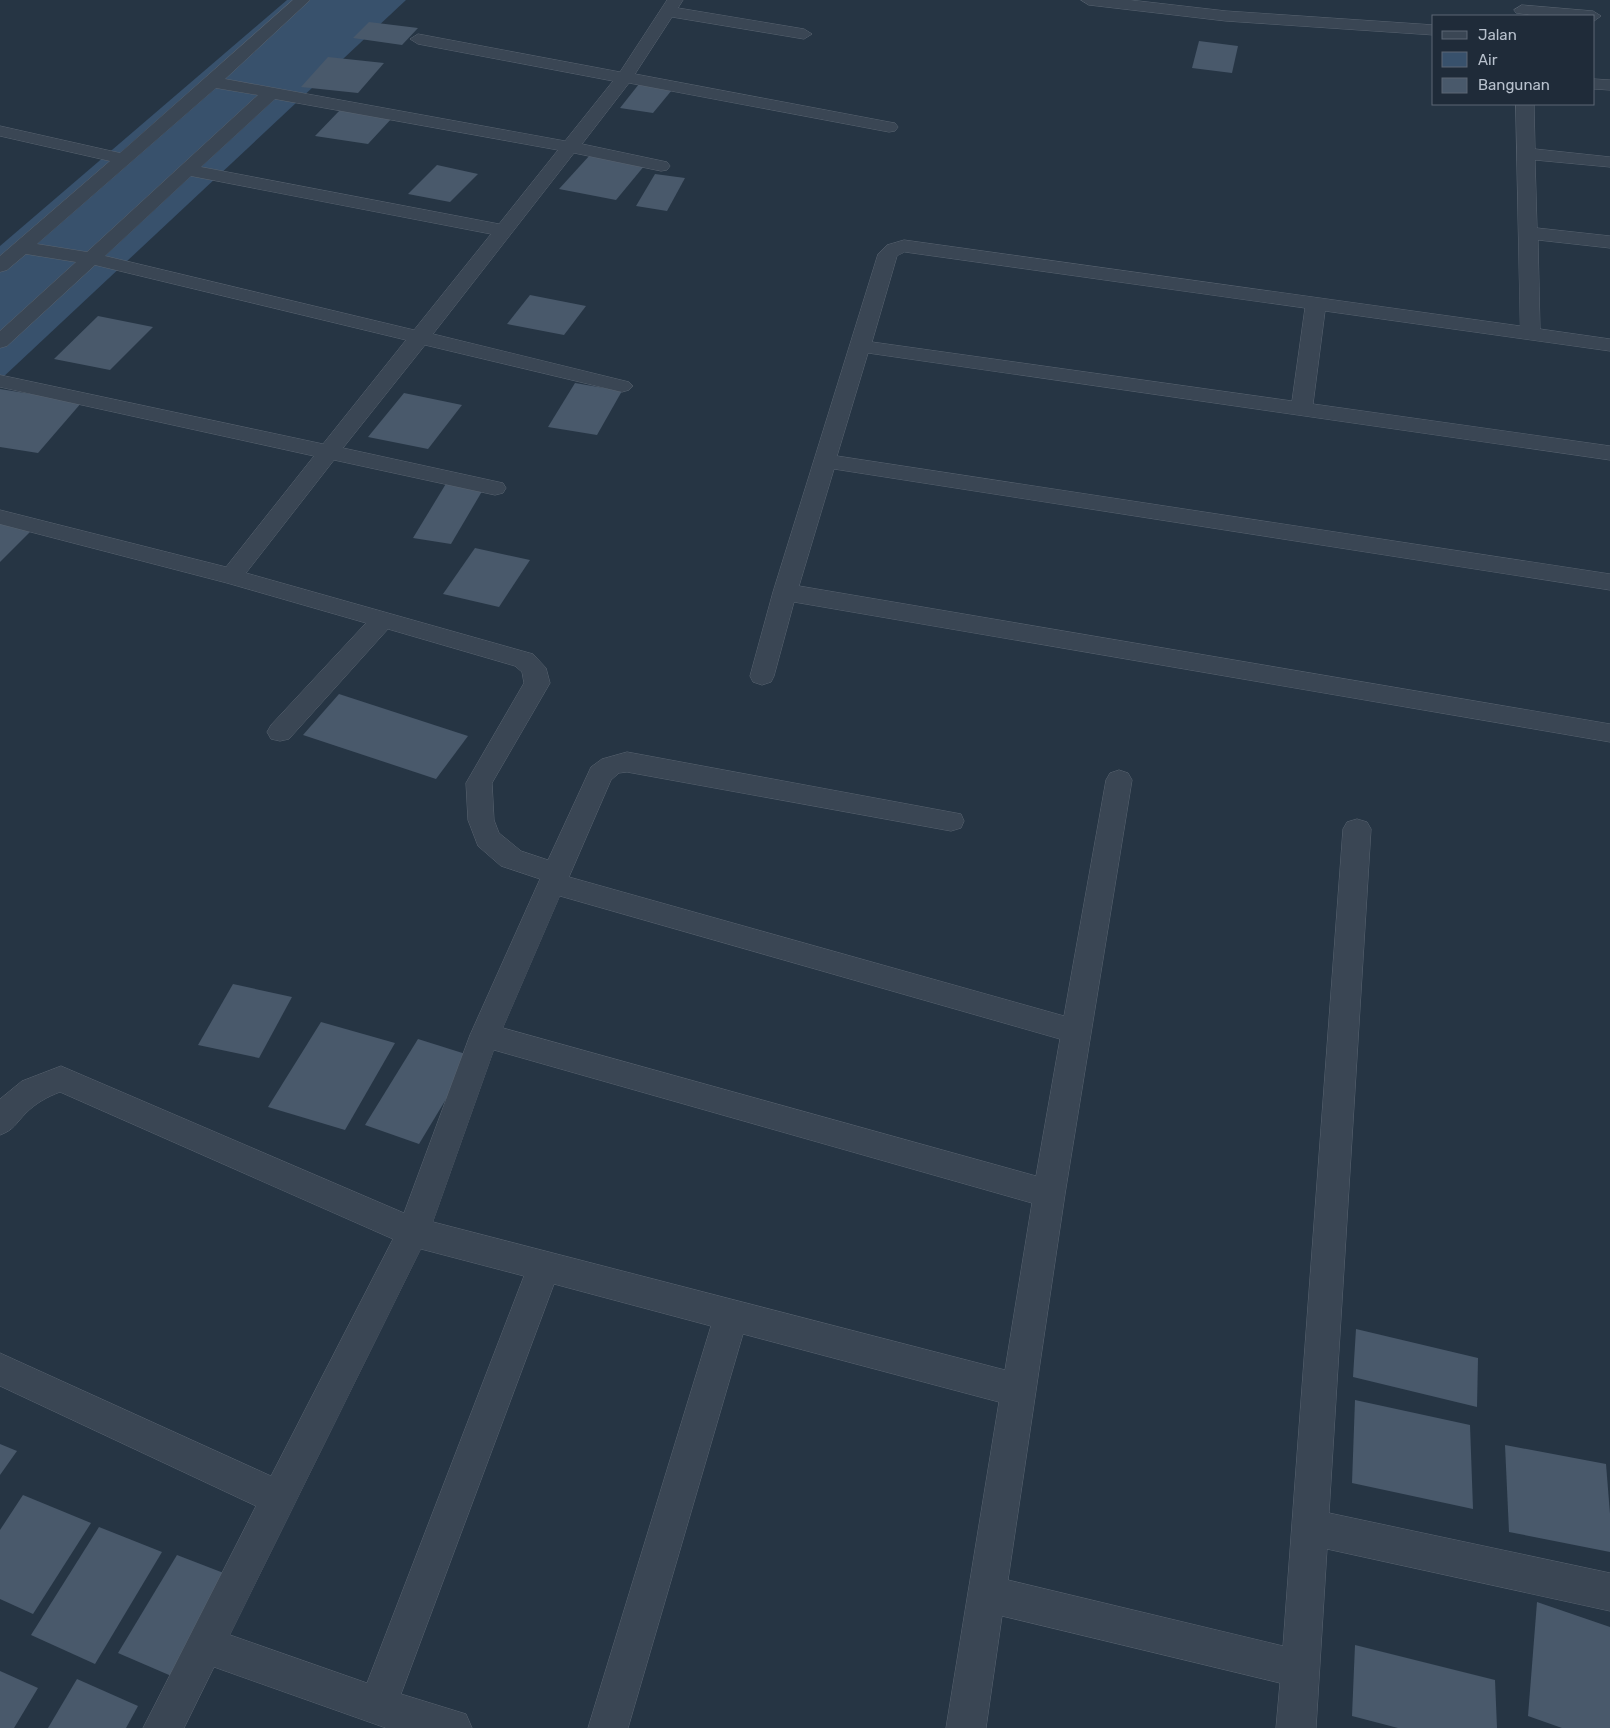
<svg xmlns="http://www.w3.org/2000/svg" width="1610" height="1728" font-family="Rubik,sans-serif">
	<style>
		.water { fill: #38516c }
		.building { fill: #49596b }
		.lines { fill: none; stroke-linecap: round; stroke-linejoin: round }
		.minor-casing { stroke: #596471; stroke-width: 1 }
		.minor { fill: #3a4654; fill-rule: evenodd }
	</style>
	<rect width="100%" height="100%" fill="#263544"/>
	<polygon class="water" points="287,0 406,0 0,380 0,246"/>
	<g class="building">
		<polygon points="369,22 418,28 402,45 353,38"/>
		<polygon points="1199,41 1238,46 1232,73 1192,68"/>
		<polygon points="328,57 384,63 358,93 301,87"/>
		<polygon points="639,84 672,90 653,113 620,108"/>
		<polygon points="341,109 393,117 368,144 315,136"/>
		<polygon points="590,155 645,165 616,200 559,189"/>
		<polygon points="437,165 478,174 450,202 408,194"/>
		<polygon points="655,174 685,178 667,211 636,206"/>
		<polygon points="530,295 586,306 564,335 507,324"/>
		<polygon points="98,316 153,327 110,370 54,359"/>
		<polygon points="575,383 622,391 597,435 548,427"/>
		<polygon points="0,389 82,402 38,453 0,447"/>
		<polygon points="404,393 462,405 428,449 368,437"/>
		<polygon points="447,482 484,488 451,544 413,538"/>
		<polygon points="0,523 31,531 0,562"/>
		<polygon points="475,548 530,560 499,607 443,594"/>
		<polygon points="339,694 468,736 436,779 303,735"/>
		<polygon points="233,984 292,997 259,1058 198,1045"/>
		<polygon points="321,1022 395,1043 345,1130 268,1107"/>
		<polygon points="418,1039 472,1056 419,1144 365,1125"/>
		<polygon points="1356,1329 1478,1358 1477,1407 1353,1377"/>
		<polygon points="1355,1400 1470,1425 1473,1509 1352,1483"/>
		<polygon points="0,1444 17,1451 0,1475"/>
		<polygon points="1505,1445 1606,1464 1610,1514 1610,1552 1509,1532"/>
		<polygon points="23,1495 91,1523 33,1614 0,1599 0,1530"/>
		<polygon points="99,1527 162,1552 95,1664 31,1635"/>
		<polygon points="177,1555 234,1577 176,1678 118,1653"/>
		<polygon points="1537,1602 1610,1627 1610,1728 1562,1728 1528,1716"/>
		<polygon points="1355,1645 1495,1680 1497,1728 1398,1728 1352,1716"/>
		<polygon points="0,1671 38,1688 14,1728 0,1728"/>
		<polygon points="77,1679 138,1706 126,1728 48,1728"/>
	</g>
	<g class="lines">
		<g class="minor-casing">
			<g id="minor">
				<path d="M293 0H310L225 79 565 141 613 81 418 44 410 39 418 34 620 72 667 0H683L678 8 804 29 812 34 804 39 672 17 635 74 889 122 895 123 898 127 895 131 889 132 629 83 582 144 667 162 670 166 667 170 661 171 574 153 433 334 629 382 633 386 629 390 622 392 425 345 343 448 503 483 506 488 503 493 495 495 334 460 246 573 533 654 546 668 550 683 492 783 494 820 499 833 521 851 548 860 591 767 602 759 627 752 961 814 964 821 961 828 951 831 627 772 619 773 611 780 569 877 1064 1016 1106 780 1110 773 1119 770 1128 773 1132 780 1065 1194 1008 1580 1283 1646 1343 829 1347 822 1357 819 1367 822 1371 829 1329 1513 1610 1573V1611L1327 1549 1316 1728H1276L1280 1683 1002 1616 986 1728H946L999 1402 743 1334 628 1728H588L711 1326 554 1284 401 1694 466 1714 472 1728H386L214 1667 184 1728H143L256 1506 0 1386V1353L271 1476 393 1239 60 1092C47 1097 36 1103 26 1113 16 1123 14 1130 0 1135V1099L22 1081 61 1066 404 1213 470 1035 540 879 501 866 478 846 468 820 466 783 524 683 522 672 515 666 388 629 289 739 280 741 271 739 267 732 271 725 366 623 227 583 0 524V510L226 567 314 456 0 387V375L323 444 406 340 95 265 7 346 0 348V331L76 262 26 254 7 270 0 272V256L110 161 0 136V126L120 153ZM216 88 258 95 87 252 37 244ZM275 99 558 150 499 224 201 167ZM191 176 491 234 414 330 105 256ZM560 896 1060 1039 1036 1176 503 1028ZM494 1050 1032 1203 1005 1370 433 1222ZM421 1249 524 1276 367 1683 230 1635Z"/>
				<polygon points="1081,0 1130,0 1226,11 1434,25 1434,35 1226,21 1089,5"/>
				<polygon points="1522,5 1593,11 1601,16 1594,21 1594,16 1539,16 1516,13 1514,10"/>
				<polygon points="1594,79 1610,80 1610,90 1594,89"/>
				<path d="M1516 104H1534L1535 149 1610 157V167L1535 160 1537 228 1610 236V248L1538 240 1540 329 1610 339V351L1325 311 1313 404 1610 446V460L868 353 837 456 1610 574V590L834 469 799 586 1610 724V742L794 602 774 676 771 682 762 685 753 682 750 676 773 592 878 254 887 245 904 240 1520 326ZM905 252 1305 308 1292 401 872 342 897 256Z"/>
			</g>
		</g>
		<use href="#minor" class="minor"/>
	</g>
	<rect x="1432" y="15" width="162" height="90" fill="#1f2b39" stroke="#5c6774"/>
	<rect x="1442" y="31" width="25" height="8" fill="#3a4654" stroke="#5c6774"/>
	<text x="1478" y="40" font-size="15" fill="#b8c1cd">Jalan</text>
	<rect x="1442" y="52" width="25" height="15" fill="#38516c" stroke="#5c6774"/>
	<text x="1478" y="65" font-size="15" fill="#b8c1cd">Air</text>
	<rect x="1442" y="78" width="25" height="15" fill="#49596b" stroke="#5c6774"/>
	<text x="1478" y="90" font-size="15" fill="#b8c1cd">Bangunan</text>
</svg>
